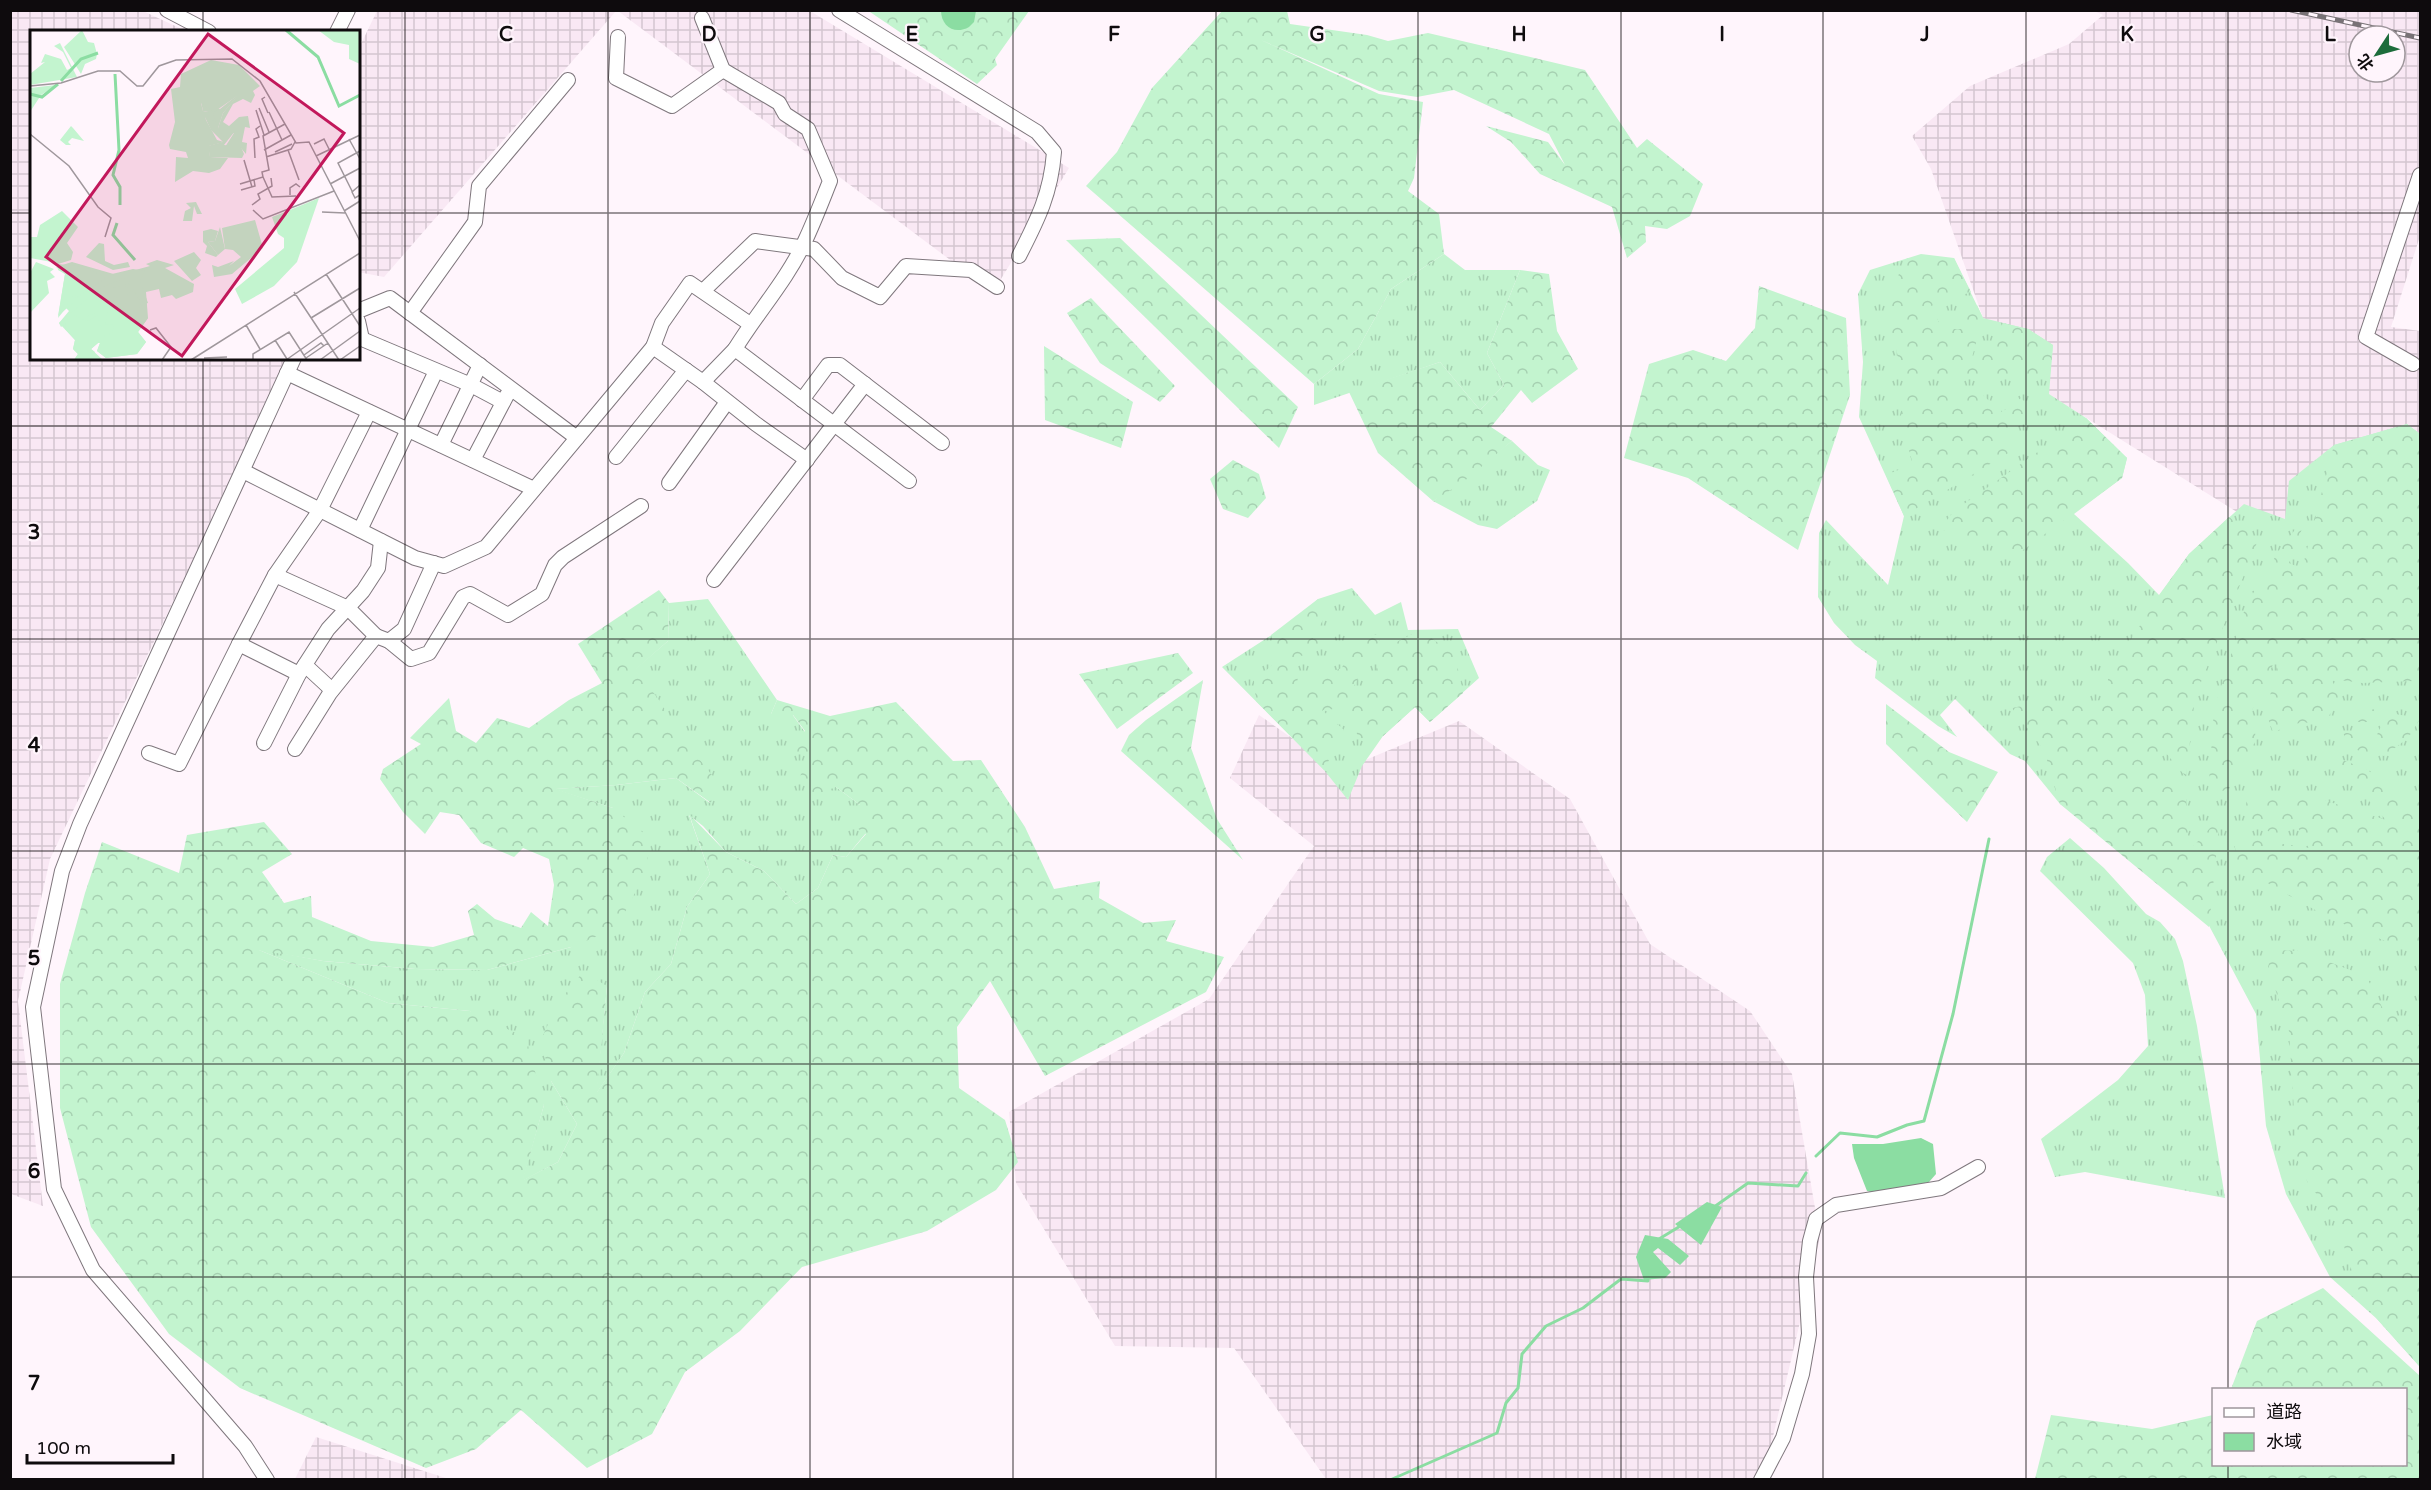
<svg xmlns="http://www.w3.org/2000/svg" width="2431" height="1490" font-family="'Varela Round','Noto Sans SC',sans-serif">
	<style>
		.industrial { fill: url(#industrial-grid); fill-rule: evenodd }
		.grass { fill: url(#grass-tufts) }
		.forest { fill: url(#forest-crowns) }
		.water { fill: #8bdda2 }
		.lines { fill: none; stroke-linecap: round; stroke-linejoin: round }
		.stream { stroke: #8bdda2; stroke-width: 3 }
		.minor-casing { stroke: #7f777d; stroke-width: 16 }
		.minor { stroke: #fff; stroke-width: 14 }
		.rail-casing { stroke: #787276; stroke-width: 5 }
		.rail { stroke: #fff5fc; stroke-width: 3; stroke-dasharray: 9; stroke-linecap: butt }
		.grid { fill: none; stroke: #0e0b0d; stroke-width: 1.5; stroke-opacity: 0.55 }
		.inset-river { fill: none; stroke: #8bdda2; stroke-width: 3 }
		.inset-road { fill: none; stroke: #9f979c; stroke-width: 1.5 }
		.view { fill: #c2185b; fill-opacity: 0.15; stroke: #c2185b; stroke-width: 3 }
		.inset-edge { fill: none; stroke: #0e0b0d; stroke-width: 3 }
		.grid-label { font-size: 20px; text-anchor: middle; font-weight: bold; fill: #0e0b0d; stroke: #fff5fc; stroke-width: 4.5; stroke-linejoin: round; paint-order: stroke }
	</style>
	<defs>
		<pattern id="industrial-grid" width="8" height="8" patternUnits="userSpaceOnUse" patternTransform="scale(1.5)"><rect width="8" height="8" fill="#f9e8f4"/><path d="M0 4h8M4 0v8" fill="none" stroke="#d4c6d0"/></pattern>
		<pattern id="grass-tufts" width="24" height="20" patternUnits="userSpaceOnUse" patternTransform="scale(1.5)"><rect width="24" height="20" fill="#c3f4cf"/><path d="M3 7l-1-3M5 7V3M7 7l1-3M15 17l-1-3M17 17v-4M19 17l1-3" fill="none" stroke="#a6d0b1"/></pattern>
		<pattern id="forest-crowns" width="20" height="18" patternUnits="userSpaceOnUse" patternTransform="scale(1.5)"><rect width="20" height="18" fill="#c3f4cf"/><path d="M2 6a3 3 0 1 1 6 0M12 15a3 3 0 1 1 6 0" fill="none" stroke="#a6d0b1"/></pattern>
	</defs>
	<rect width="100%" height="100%" fill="#fff5fc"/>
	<g class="industrial">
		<polygon points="11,11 143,11 186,31 32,32 32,358 289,359 50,859 18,1001 43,1206 11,1194"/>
		<polygon points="377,11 616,11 384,277 358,272 359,48"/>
		<polygon points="618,11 810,11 1069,168 993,292"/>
		<path d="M2094 11H2420V236L2391 327 2420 331V434L2407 424 2269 532 2048 394 2053 345 1983 318 1931 169 1912 136 1970 86 2069 44 2103 15ZM2359 36H2395V72H2359Z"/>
		<polygon points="1259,715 1339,771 1459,721 1570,799 1650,944 1750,1011 1792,1074 1820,1237 1763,1479 1326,1479 1234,1348 1115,1346 1016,1183 1009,1112 1209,999 1314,846 1230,778"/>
		<polygon points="316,1437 449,1479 295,1479"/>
	</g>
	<g class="grass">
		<polygon points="1444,254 1465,270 1520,270 1487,353 1504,385 1480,410 1440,362 1314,405 1314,384 1358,349 1391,289"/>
		<polygon points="1921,254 1954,258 1983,318 2028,329 2053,345 2049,394 2086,418 2127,458 2122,478 2074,514 2128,563 2159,595 2189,554 2244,504 2285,519 2289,481 2334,445 2407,424 2420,434 2420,1367 2377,1319 2330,1277 2286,1194 2266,1126 2256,1014 2189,888 2060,804 2025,761 2010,754 1955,699 1940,715 1957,737 1938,726 1875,678 1877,661 1855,645 1834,623 1818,597 1819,533 1826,520 1888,585 1904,516 1859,417 1863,362 1858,294 1870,270"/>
		<polygon points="1512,441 1538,465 1550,470 1537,501 1497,529 1478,525 1433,501"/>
		<polygon points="1352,588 1375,615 1401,602 1408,630 1458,629 1479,678 1430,722 1415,707 1383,736 1362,766 1348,800 1324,770 1222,667 1295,620 1318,599"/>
		<path d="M708 599 777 700 771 714H792L805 732 812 755 836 787 860 805 866 833 846 857 833 855 818 888 796 904 764 871 726 852 703 826 689 815 710 874 687 907 671 964 645 992 624 1053 596 1094 607 986 551 1081 577 1124 558 1162 522 1181 544 1105 470 1011 388 1003 254 948 323 961 415 969 487 970 571 947 613 808 554 789 616 785 676 778 710 803C688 750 672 714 634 670L668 641 669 603Z"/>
		<polygon points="2070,838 2104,868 2146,914 2160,922 2175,939 2183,961 2197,1026 2225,1198 2085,1172 2055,1177 2041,1139 2118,1080 2148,1046 2145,995 2133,963 2040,871 2047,857"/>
	</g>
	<g class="forest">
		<polygon points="871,10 1029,11 995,59 997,65 977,84 870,12"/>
		<polygon points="1223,10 1287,11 1290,24 1367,35 1388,41 1428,33 1585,70 1637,148 1647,139 1703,184 1690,216 1667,229 1645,226 1646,242 1627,258 1612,207 1540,174 1511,142 1486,126 1548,142 1565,165 1549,134 1454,90 1417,97 1379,91 1261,40 1379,94 1423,102 1414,178 1408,191 1439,214 1444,254 1391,289 1358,349 1314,384 1086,186 1117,152 1152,88"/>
		<polygon points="1120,238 1298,407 1279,448 1066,240"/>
		<polygon points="1907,258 1954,258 1971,292 1931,306 1942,329 1962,329 1961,315 1977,305 1983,318 1971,361 1987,351 2003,323 2028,329 2053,345 2050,374 2030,377 1902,374 1885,302"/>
		<polygon points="1520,270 1549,274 1557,331 1578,369 1532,403 1521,390 1491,427 1512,441 1462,483 1433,501 1378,453 1349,392 1440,362 1480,410 1504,385 1487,353"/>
		<polygon points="1759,286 1846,318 1850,395 1798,550 1688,478 1624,458 1649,364 1693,350 1726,361 1755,328"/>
		<polygon points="1091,298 1175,386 1160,402 1100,363 1067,313"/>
		<polygon points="1044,346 1133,402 1121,448 1045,420"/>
		<polygon points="1978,391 2002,412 2021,398 2033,413 2013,430 2010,452 1904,516 1886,475 1913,464 1900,420 1907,392"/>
		<polygon points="2086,418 2127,458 2122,478 2019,553 1940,529 1954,511"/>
		<polygon points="2407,424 2420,434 2420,683 2414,681 2362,683 2331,679 2341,697 2323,725 2302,722 2273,732 2266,713 2282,645 2252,710 2256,740 2229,789 2208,795 2214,710 2246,605 2280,549 2308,513 2289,563 2302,569 2334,445"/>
		<polygon points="1233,460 1259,474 1266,498 1248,518 1223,509 1210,479"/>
		<polygon points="2229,517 2258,540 2195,697 2186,777 2161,747 2160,770 2186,798 2189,851 2220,817 2209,927 2060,804 2044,750 2012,708 2046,701 2084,703 2108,699 2108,675 2159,596 2189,554"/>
		<polygon points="659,590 669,603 668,641 635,670 657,697 682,737 715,779 711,803 676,778 616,785 556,789 613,808 652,840 643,877 617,928 571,947 487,970 415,969 323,961 259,950 388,1003 470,1011 526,1038 544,1105 523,1180 558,1162 577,1124 551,1081 541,1040 557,1004 583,972 607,986 597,1092 624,1053 645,992 671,964 687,907 710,874 689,814 726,852 764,871 796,904 818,888 833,855 846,857 866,834 851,824 860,805 836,787 815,795 800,776 811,756 795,753 805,731 793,715 783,727 771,714 777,700 830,716 896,702 953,761 981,760 1025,827 1054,889 1100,881 1099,898 1143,923 1176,920 1166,941 1224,957 1206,992 1045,1076 990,981 957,1027 959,1088 1005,1120 1018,1162 996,1190 927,1231 802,1267 740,1331 685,1372 652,1434 587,1468 521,1410 476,1449 426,1468 240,1388 169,1334 91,1227 60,1108 60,984 85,893 102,842 179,873 187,835 264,822 292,854 262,872 284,903 311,896 312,917 371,941 433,947 474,935 468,911 477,904 495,919 521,928 531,912 548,926 554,885 549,859 523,848 514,857 481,843 459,815 440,812 425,834 403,812 380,779 383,769 421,744 410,738 449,698 456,731 476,743 497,718 529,728 569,700 602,683 578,644"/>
		<polygon points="1318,599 1325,616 1313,639 1339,634 1313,654 1280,659 1298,667 1297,697 1317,676 1342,668 1353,637 1383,634 1354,686 1370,688 1383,649 1420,630 1455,655 1463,693 1430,722 1415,707 1383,736 1359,739 1347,708 1322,710 1344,730 1324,770 1256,701 1254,681 1279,659 1271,635"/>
		<polygon points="1178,653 1193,673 1117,729 1079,674"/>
		<polygon points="1203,680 1191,748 1217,819 1243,860 1121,751 1129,735 1146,720"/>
		<polygon points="1886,704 1949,752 1998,772 1967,822 1886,744"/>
		<polygon points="2357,706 2420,719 2408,738 2384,756 2348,748 2343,732 2375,739 2383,722 2347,722"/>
		<path d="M2327 754 2366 769 2409 799 2420 795V951C2353 935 2297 901 2238 865L2233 836 2309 848 2295 822 2276 835 2245 819 2247 794 2308 795 2386 820Z"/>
		<polygon points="2273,950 2300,951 2366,976 2383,1009 2420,1027 2420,1367 2377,1319 2357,1287 2335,1218 2308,1183 2297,1159 2289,1031 2268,967"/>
		<polygon points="2323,1288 2420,1376 2420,1479 2035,1479 2051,1415 2152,1429 2213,1415 2214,1464 2406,1464 2406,1390 2231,1389 2257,1321"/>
	</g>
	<g class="water">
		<path d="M941 10 976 11 974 22 969 27C955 35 941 27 941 10Z"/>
		<polygon points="1921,1138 1933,1144 1936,1174 1929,1182 1879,1194 1867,1191 1854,1158 1852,1144 1883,1144"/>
		<polygon points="1707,1202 1722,1207 1701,1245 1675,1224"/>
		<polygon points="1645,1235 1668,1239 1689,1256 1680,1265 1658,1248 1653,1252 1671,1272 1665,1278 1644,1280 1636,1257"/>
	</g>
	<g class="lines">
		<g class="stream">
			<polyline points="1816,1156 1840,1133 1877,1137 1907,1125 1924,1121 1953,1014 1989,839"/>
			<polyline points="1714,1207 1748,1183 1798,1186 1806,1173"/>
			<polyline points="1659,1239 1682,1225"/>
			<polyline points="1390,1480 1497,1433 1506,1403 1518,1388 1522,1354 1546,1326 1583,1308 1621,1279 1648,1281 1648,1278"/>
		</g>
		<g class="minor-casing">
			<g id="minor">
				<polyline points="167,10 209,32"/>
				<path d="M839 10 1037 132 1054 152C1051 193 1038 219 1019 256"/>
				<path d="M702 18 723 70 779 103 785 114 808 129 830 181C822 201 814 222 805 241 787 280 757 313 735 349"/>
				<polyline points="337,32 348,10"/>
				<polyline points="618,37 616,78 672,106 723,70"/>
				<polyline points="703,291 755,241 814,249 842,278 880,297 906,266 971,270 997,287"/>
				<polyline points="358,311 390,298 577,438"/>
				<polyline points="410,313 475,222 479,186 568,80"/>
				<polyline points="358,321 362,339 471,385 503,402"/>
				<polyline points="653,347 662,323 690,283 750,324"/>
				<polyline points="2413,364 2366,337 2420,175"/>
				<polyline points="287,373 534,489"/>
				<polyline points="703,382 756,424 807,460"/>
				<polyline points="802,400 828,365 840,365 942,443"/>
				<polyline points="441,445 480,365"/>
				<polyline points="616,457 686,370"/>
				<polyline points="473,460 507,395"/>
				<polyline points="243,471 415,558 444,566 486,547 653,347 703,382 735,349 909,481"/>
				<polyline points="669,483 727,402"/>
				<polyline points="360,530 436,371"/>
				<polyline points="275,575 348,608 376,636"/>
				<polyline points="714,580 865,384"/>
				<polyline points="389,641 411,659 429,653 463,597 470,594 508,615 542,594 555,565 563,557 641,506"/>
				<polyline points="239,644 275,575 320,510 369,412"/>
				<polyline points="305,665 332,690"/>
				<polyline points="264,743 299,674 328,629 363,591 378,568 381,541"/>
				<polyline points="295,749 330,693 376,636 389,641 404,629 434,563"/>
				<polyline points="149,753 179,764 239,644 299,674"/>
				<polyline points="267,1480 245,1446 93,1270 54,1189 33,1007 62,871 80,824 294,358"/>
				<polyline points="1761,1480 1783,1438 1802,1374 1809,1334 1806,1277 1810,1241 1816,1219 1836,1205 1941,1188 1978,1167"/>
			</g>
		</g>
		<use href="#minor" class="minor"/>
		<g class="rail-casing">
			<polyline id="rail" points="2291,10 2420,38"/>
		</g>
		<use href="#rail" class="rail"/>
	</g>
	<path class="grid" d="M203 10V32M405 10V1480M608 10V1480M810 10V1480M1013 10V1480M1216 10V1480M1418 10V1480M1621 10V1480M1823 10V1480M2026 10V1480M2228 10V1390M10 213H32M358 213H2420M203 358V1480M10 426H2420M10 639H2420M10 851H2420M10 1064H2420M10 1277H2420M2228 1464V1480"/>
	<g transform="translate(30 30)">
		<rect width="330" height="330" fill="#fff5fc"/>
		<path d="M210 63 193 83 188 98 205 101 194 115 211 117 214 124 212 128 180 127 178 116 193 112 181 100 174 85 178 82 173 81 171 72 190 79ZM190 197 195 219 188 225 178 212 185 211ZM69 213 74 214 75 231 84 235 98 232 100 237 83 240 56 227ZM127 230 144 235 135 238 164 254 163 262 146 269 142 265 131 268 129 259 116 262 118 288 108 302 116 312 107 324 76 328 67 321 70 313H68L61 319 73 330H44L48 324 43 319 45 310 29 293 39 281 36 278 28 288 35 244 26 237 42 232 87 245 120 236 116 234Z" fill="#c3f4cf"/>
		<path d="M52 0 58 12 64 13 67 24 66 29 55 34 51 44 34 17ZM288 0H330V34L319 29V15L304 12ZM30 13 47 47 0 55V44L15 32 11 33 15 24 31 29 37 40 41 38 33 22 24 16ZM181 30 209 35 230 56 223 61 225 65 221 73 213 69 203 74 193 92 199 96 209 87 218 86 220 98 215 97 212 112 217 113 216 124 210 117H195L204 103 194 107 188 98 193 83 207 66 184 82 171 73 173 81 183 83 186 92 175 86 176 90 187 110 194 112 179 116 180 127 198 128 190 139 179 143 163 141 145 152 146 127 158 128 156 122 140 119 139 115 145 92 141 59 150 57 151 44ZM26 55 11 65 0 82V58ZM41 96 43 98 54 111 42 108 38 112 41 115H36L30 110ZM289 168 267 232 244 256 212 274 205 259 254 218V208L248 204 242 187 255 182 257 185 260 180ZM166 172 172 184H167L164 176 162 191H153L155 181 161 178 156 173ZM32 181 48 197 37 213 43 222 41 230 28 234 55 237 76 248 46 268 45 265 33 271 34 275 44 272 28 286 35 244 28 240 27 233 0 228 1 207H7L10 195ZM225 190 233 218 202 244 184 247 182 235 188 237 204 231 199 236 211 227 203 220 195 219 192 198ZM181 199 188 201 185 211 178 212 188 225 186 227 175 223 177 216 173 212V201ZM164 222 171 230 166 238 171 245 162 251 144 231ZM6 232 24 239 20 242 25 247 17 251 19 263 0 283V243ZM103 239 115 241 110 250 118 273 114 274 97 252 101 251 91 248V252L82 244ZM86 251 89 252 83 258 92 256 81 267 90 266 81 271 78 279 68 277V282L55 287 51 283 44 286 58 291 67 285 71 296 76 297 72 307 82 303 84 295 75 294 78 281 86 278 88 282 96 272V263L101 266 94 253 109 269 113 281 109 277 118 288 108 302 116 312 107 324 76 328 67 321 70 313H68L61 319 65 322 61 328 44 330 48 324 43 319 45 310 35 299 36 293 31 297 29 293 69 259Z" fill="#c3f4cf"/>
		<path class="inset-river" d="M256 0 288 27 309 76 330 65M85 44 89 120 83 145 90 157V175M31 51 51 29 68 23M0 64 12 67 28 54M87 193 83 205 105 230"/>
		<path class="inset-road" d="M0 56 31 53 68 41H90L107 56H113L129 36 146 30 202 29 230 51 266 113 279 112 330 211M235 67 232 69 238 83M229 78 239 102M226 80 234 105M239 82 252 110M0 104 39 136 68 177 81 188 75 207M319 109 330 129M284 114 294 109 299 119M234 120 261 105M258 120 269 150M245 122 262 114M286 126 330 105M236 127 261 119 265 112M225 128 224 109 229 107 226 99 230 96M214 130 222 157M233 147 242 167 266 166M210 154 233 147 232 142 239 140 233 106 255 94M300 154 330 138M330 155 322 162 325 168 330 165M211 160 225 156 224 150M322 161 308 133 330 121M260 165V158L266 154 270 157M222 175 230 169 228 164 242 156 241 148M223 180 233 189 304 161M314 181 330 171M292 182 315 183M296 244 330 296M264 262 309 330M281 288 330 258M216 295 230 319M120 300 126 298 141 317 132 330M245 310 257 329M274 325 291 313 294 316M174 328 197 327M276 328 298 313M161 330 330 223M223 330V324L259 302 277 330M256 330 330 278M290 330 330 301M310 330 330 316"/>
		<path class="view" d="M178 4 314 103 152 326 16 227Z"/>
		<rect width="330" height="330" class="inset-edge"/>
	</g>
	<g class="grid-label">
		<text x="506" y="41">C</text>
		<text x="709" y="41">D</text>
		<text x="912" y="41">E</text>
		<text x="1114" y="41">F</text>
		<text x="1317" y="41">G</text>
		<text x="1519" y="41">H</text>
		<text x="1722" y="41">I</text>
		<text x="1925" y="41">J</text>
		<text x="2127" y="41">K</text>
		<text x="2330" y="41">L</text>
		<text x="34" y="539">3</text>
		<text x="34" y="752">4</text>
		<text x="34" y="965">5</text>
		<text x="34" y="1178">6</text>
		<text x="34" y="1390">7</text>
	</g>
	<rect width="2431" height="1490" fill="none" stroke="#0e0b0d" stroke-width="24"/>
	<rect x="2212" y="1388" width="195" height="78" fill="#fff5fc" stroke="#9f979c" stroke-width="1.5"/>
	<rect x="2224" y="1408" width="30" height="9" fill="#ffffff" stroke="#9f979c" stroke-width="1.5"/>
	<text x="2266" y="1418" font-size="18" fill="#0e0b0d">道路</text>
	<rect x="2224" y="1433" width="30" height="18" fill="#8bdda2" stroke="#9f979c" stroke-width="1.5"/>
	<text x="2266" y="1448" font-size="18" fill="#0e0b0d">水域</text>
	<g transform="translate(2377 54) rotate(234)"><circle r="28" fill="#fff5fc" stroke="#9f979c" stroke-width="1.5"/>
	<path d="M0-4.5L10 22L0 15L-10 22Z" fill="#1d6c3b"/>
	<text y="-9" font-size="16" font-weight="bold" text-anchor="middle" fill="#0e0b0d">北</text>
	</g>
	<path d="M27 1454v9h146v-9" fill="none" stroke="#0e0b0d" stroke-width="3"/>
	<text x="36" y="1454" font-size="18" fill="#0e0b0d" stroke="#fff5fc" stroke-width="4.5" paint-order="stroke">100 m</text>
</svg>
